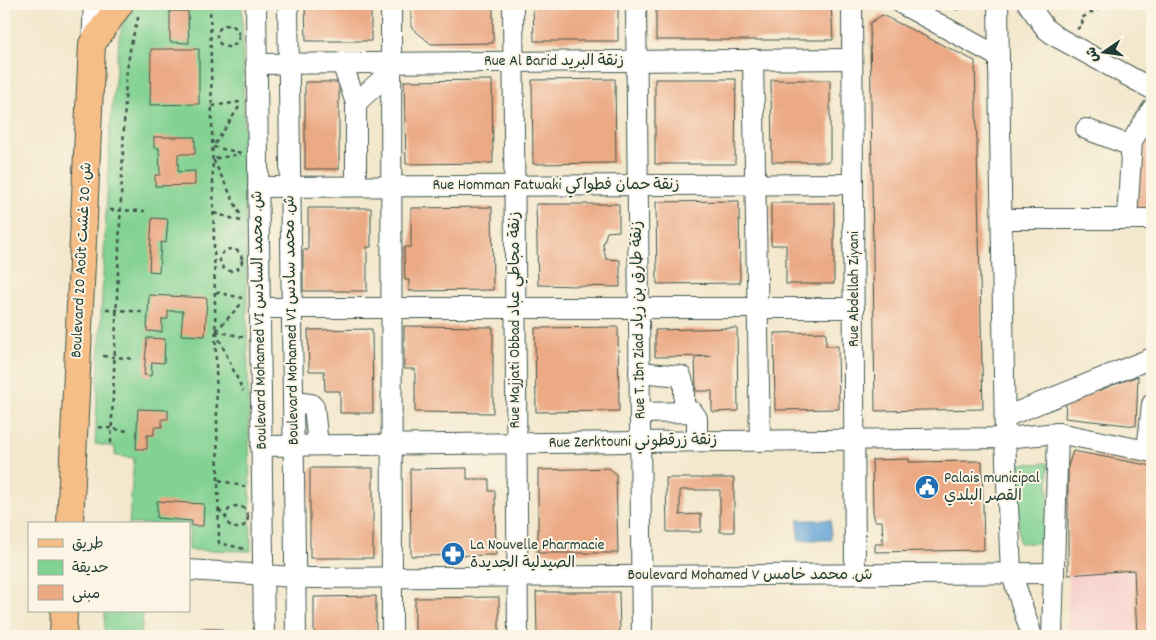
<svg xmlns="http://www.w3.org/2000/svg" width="1156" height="640" font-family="Dekko,'Playpen Sans Arabic',sans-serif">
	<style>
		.built { fill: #f7d0cc }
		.green { fill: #82d293; stroke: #508864 }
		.water { fill: #62a3d6; stroke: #407085 }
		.building { fill: #eba984 }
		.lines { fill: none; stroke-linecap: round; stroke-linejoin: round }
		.minor-casing { stroke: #3f564b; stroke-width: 22 }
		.major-casing { stroke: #3f564b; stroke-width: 28 }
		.path { stroke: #3f564b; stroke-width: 2.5; stroke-dasharray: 4 4; stroke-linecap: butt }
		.minor { stroke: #fff; stroke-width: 20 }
		.major { stroke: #f6be87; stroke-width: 26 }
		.labels { text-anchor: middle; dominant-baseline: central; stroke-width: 4; stroke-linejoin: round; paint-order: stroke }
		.street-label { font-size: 16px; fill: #1f3d34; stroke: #fcf5e5 }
		.poi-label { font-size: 16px; fill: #1f3d34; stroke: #fcf5e5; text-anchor: start }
	</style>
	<rect width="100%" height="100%" fill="#fcf5e5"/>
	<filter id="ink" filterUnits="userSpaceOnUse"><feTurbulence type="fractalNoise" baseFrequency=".02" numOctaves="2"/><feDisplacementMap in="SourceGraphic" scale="10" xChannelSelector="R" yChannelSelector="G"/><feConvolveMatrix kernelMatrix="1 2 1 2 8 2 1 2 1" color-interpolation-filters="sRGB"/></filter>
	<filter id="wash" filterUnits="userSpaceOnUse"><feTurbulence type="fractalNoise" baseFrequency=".0096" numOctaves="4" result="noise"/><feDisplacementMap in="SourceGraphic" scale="20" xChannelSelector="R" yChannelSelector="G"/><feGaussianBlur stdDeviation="1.12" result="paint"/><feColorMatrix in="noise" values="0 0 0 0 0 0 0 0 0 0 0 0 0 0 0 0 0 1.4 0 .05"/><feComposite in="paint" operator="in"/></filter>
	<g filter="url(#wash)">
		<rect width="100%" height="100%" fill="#f3e7cc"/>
		<polygon class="built" points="1133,571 1136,636 1075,636 1068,631 1068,575"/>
		<g class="green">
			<polygon points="127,4 242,4 251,551 189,550 189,524 129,524 134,458 115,456 115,447 95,444 110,129 119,39"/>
			<polygon points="1048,463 1049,543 1019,543 1018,464"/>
			<polygon points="105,611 143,611 141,636 104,636"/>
		</g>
		<rect class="water" x="798" y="520" width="33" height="20"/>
		<g id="blocks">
			<g class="building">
				<polygon points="305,4 371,4 371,41 306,41"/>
				<polygon points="411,4 493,4 493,43 431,44 411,27"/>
				<polygon points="533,4 618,4 618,41 534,41"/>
				<polygon points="656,4 831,4 833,40 656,40"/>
				<polygon points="945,4 972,4 957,10"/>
				<polygon points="170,11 188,11 189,43 170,42"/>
				<polygon points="882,15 975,61 983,409 875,411 870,23"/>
				<polygon points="151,49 199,49 199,104 150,105"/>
				<polygon points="615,79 616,163 533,164 532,80"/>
				<polygon points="655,79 736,79 735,164 655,164"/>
				<polygon points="492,80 493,163 406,164 404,81"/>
				<polygon points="771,80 830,80 830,162 772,162"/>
				<rect x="305" y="82" width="34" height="87"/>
				<polygon points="1152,119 1152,211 1133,211 1139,146"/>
				<polygon points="154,137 195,137 195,154 178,154 178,172 195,171 195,185 155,186 155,175 160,175 159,148 154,148"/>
				<polygon points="739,201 740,283 657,284 656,202"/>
				<polygon points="771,203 834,203 834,284 786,284 786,245 771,245"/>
				<polygon points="536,204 619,204 619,231 607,232 603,245 606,259 620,260 620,287 538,285"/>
				<polygon points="492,207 493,290 409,291 409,280 405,280 404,247 411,247 411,208"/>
				<polygon points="308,208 371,208 371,247 367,247 367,291 303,291 303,250 308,250"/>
				<polygon points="152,218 168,219 166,243 161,242 159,272 149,271"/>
				<polygon points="149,295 207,298 205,336 181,335 183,311 168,311 168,319 162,319 162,332 147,331"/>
				<polygon points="404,326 493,327 493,413 415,412 415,369 404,369"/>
				<polygon points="618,327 619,411 536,412 535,328"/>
				<polygon points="737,328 738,411 712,412 712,391 696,391 695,357 711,356 655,357 655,330"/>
				<polygon points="372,329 373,413 340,413 340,391 325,391 324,371 309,371 308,330"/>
				<polygon points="826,332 826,346 838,346 839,409 775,410 774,333"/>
				<polygon points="147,338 165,339 164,363 152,362 151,376 144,375"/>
				<polygon points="1138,376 1136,426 1065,418 1066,402"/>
				<polygon points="138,409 168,410 168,419 162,419 162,427 154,427 154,435 147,435 147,449 136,449"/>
				<polygon points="1073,451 1152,466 1152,636 1137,636 1134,570 1068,575 1068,466"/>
				<polygon points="909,459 909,462 982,461 984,550 875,552 875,544 883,544 882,521 875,521 873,512 872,460"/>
				<rect x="310" y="468" width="63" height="90"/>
				<polygon points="467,468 467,479 489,479 489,491 495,491 496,555 411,556 410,469"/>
				<polygon points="609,468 616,474 618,553 538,553 538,470"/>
				<polygon points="666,478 734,478 734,532 720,532 720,490 680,490 680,515 701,514 701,532 667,532"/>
				<polygon points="157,501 204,504 203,526 192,526 192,521 157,518"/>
				<polygon points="536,592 619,592 620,636 537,636"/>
				<polygon points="376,596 376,636 314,636 314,597"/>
				<polygon points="499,597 499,636 415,636 415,598"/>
				<rect x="201" y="629" width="21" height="7"/>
			</g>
		</g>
	</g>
	<g filter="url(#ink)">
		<use href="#blocks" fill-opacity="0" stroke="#3f564b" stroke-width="1"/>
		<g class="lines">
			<g class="minor-casing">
				<g id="minor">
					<polyline points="256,4 264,636"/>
					<polyline points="288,4 296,636"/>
					<polyline points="391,4 392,636"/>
					<polyline points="513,4 518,636"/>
					<polyline points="636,4 642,636"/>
					<polyline points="852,4 855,574"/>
					<polyline points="902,4 999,57"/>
					<polyline points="998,4 1005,438 1011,572 1032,636"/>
					<polyline points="1028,4 1046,29 1055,36 1152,89"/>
					<polyline points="92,44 94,4"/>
					<polyline points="753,59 760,441"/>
					<polyline points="342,63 356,103"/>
					<polyline points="256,64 852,59"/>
					<polyline points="1086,129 1131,146"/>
					<polyline points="356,186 356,103 391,71"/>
					<polyline points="258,187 853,184"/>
					<polyline points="1127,218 1132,141 1152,109"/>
					<polyline points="1002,219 1152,219"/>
					<polyline points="260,308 854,308"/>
					<polyline points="639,372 681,376 684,385 684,411"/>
					<polyline points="293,402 311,404 314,407 318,445"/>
					<polyline points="640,413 693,412 697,418 697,441"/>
					<polyline points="1005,417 1152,358"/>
					<polyline points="261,446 1005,438 1058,433 1152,452"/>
					<polyline points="1147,451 1152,404"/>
					<polyline points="189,570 310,578 1054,573"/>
					<polyline points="1052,636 1058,433"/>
				</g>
			</g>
			<g class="major-casing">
				<g id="major">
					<polyline points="70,524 92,44 120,4"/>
					<polyline points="63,636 64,611"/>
				</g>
			</g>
			<g class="path">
				<polyline points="210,4 219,543 245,549"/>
				<circle cx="228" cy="36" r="11"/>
				<polyline points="1077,29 1083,25 1081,18 1109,4"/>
				<polyline points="212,106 240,102"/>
				<polyline points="239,107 213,147 242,153"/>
				<polyline points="110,210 145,211"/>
				<polyline points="214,213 241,221"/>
				<polyline points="240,214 213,159 241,154"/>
				<circle cx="231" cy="260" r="11"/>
				<polyline points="216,292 242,298"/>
				<polyline points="106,309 142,312"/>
				<polyline points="216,331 242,303"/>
				<polyline points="216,331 243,337"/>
				<polyline points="216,332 243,391"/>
				<polyline points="103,356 135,359"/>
				<polyline points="99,427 129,431"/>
				<polyline points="111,443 126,77 131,44 139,14"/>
				<polyline points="219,480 245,487"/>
				<circle cx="237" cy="517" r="11"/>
				<polyline points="219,510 226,518"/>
			</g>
			<use href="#minor" class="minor"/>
			<use href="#major" class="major"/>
		</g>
	</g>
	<defs>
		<g id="civic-disc" transform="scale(1.25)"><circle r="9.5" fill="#1f6fb2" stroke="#fcf5e5"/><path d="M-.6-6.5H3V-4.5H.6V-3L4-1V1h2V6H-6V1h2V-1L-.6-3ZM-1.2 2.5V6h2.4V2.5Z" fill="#fff"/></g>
		<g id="pharmacy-disc" transform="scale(1.25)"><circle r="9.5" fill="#1f6fb2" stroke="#fcf5e5"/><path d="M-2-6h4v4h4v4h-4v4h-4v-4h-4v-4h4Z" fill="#fff"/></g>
	</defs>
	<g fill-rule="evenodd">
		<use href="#civic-disc" x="927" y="487"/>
		<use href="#pharmacy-disc" x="453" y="554"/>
	</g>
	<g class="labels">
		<g class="street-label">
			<text x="554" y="61">Rue Al Barid زنقة البريد</text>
			<text x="556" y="185">Rue Homman Fatwaki زنقة حمان فطواكي</text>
			<text transform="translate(82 260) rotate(-87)">Boulevard 20 Août ش. 20 غشت</text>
			<text transform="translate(854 289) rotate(-90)">Rue Abdellah Ziyani</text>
			<text transform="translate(260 320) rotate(-91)">Boulevard Mohamed VI ش. محمد السادس</text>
			<text transform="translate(292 320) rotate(-91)">Boulevard Mohamed VI ش. محمد سادس</text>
			<text transform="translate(515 320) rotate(-90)">Rue Majjati Obbad زنقة مجاطي عباد</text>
			<text transform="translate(639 320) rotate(-91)">Rue T. Ibn Ziad زنقة طارق بن زياد</text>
			<text transform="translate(633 442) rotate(-1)">Rue Zerktouni زنقة زرقطوني</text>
			<text x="750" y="575">Boulevard Mohamed V ش. محمد خامس</text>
		</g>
		<g class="poi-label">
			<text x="944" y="478">Palais municipal<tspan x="944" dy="18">القصر البلدي</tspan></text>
			<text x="470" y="545">La Nouvelle Pharmacie<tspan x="470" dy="18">الصيدلية الجديدة</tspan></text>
		</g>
	</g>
	<rect width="1156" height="640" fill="none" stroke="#fcf5e5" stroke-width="20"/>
	<rect x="28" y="522" width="162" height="90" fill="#fcf5e5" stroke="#a4ab9e"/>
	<rect x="38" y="539" width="25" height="8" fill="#f6be87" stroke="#a4ab9e"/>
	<text x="72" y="548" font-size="15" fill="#1f3d34">طريق</text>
	<rect x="38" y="560" width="25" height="15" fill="#82d293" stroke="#a4ab9e"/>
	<text x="72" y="572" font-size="15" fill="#1f3d34">حديقة</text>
	<rect x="38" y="585" width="25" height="15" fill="#eba984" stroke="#a4ab9e"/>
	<text x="72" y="598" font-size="15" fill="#1f3d34">مبنى</text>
	<g transform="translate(1104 52) rotate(257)" stroke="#fcf5e5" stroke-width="4" paint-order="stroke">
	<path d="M0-4L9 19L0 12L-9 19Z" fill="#1f3d34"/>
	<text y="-8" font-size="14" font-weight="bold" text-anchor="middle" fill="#1f3d34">ش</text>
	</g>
</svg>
